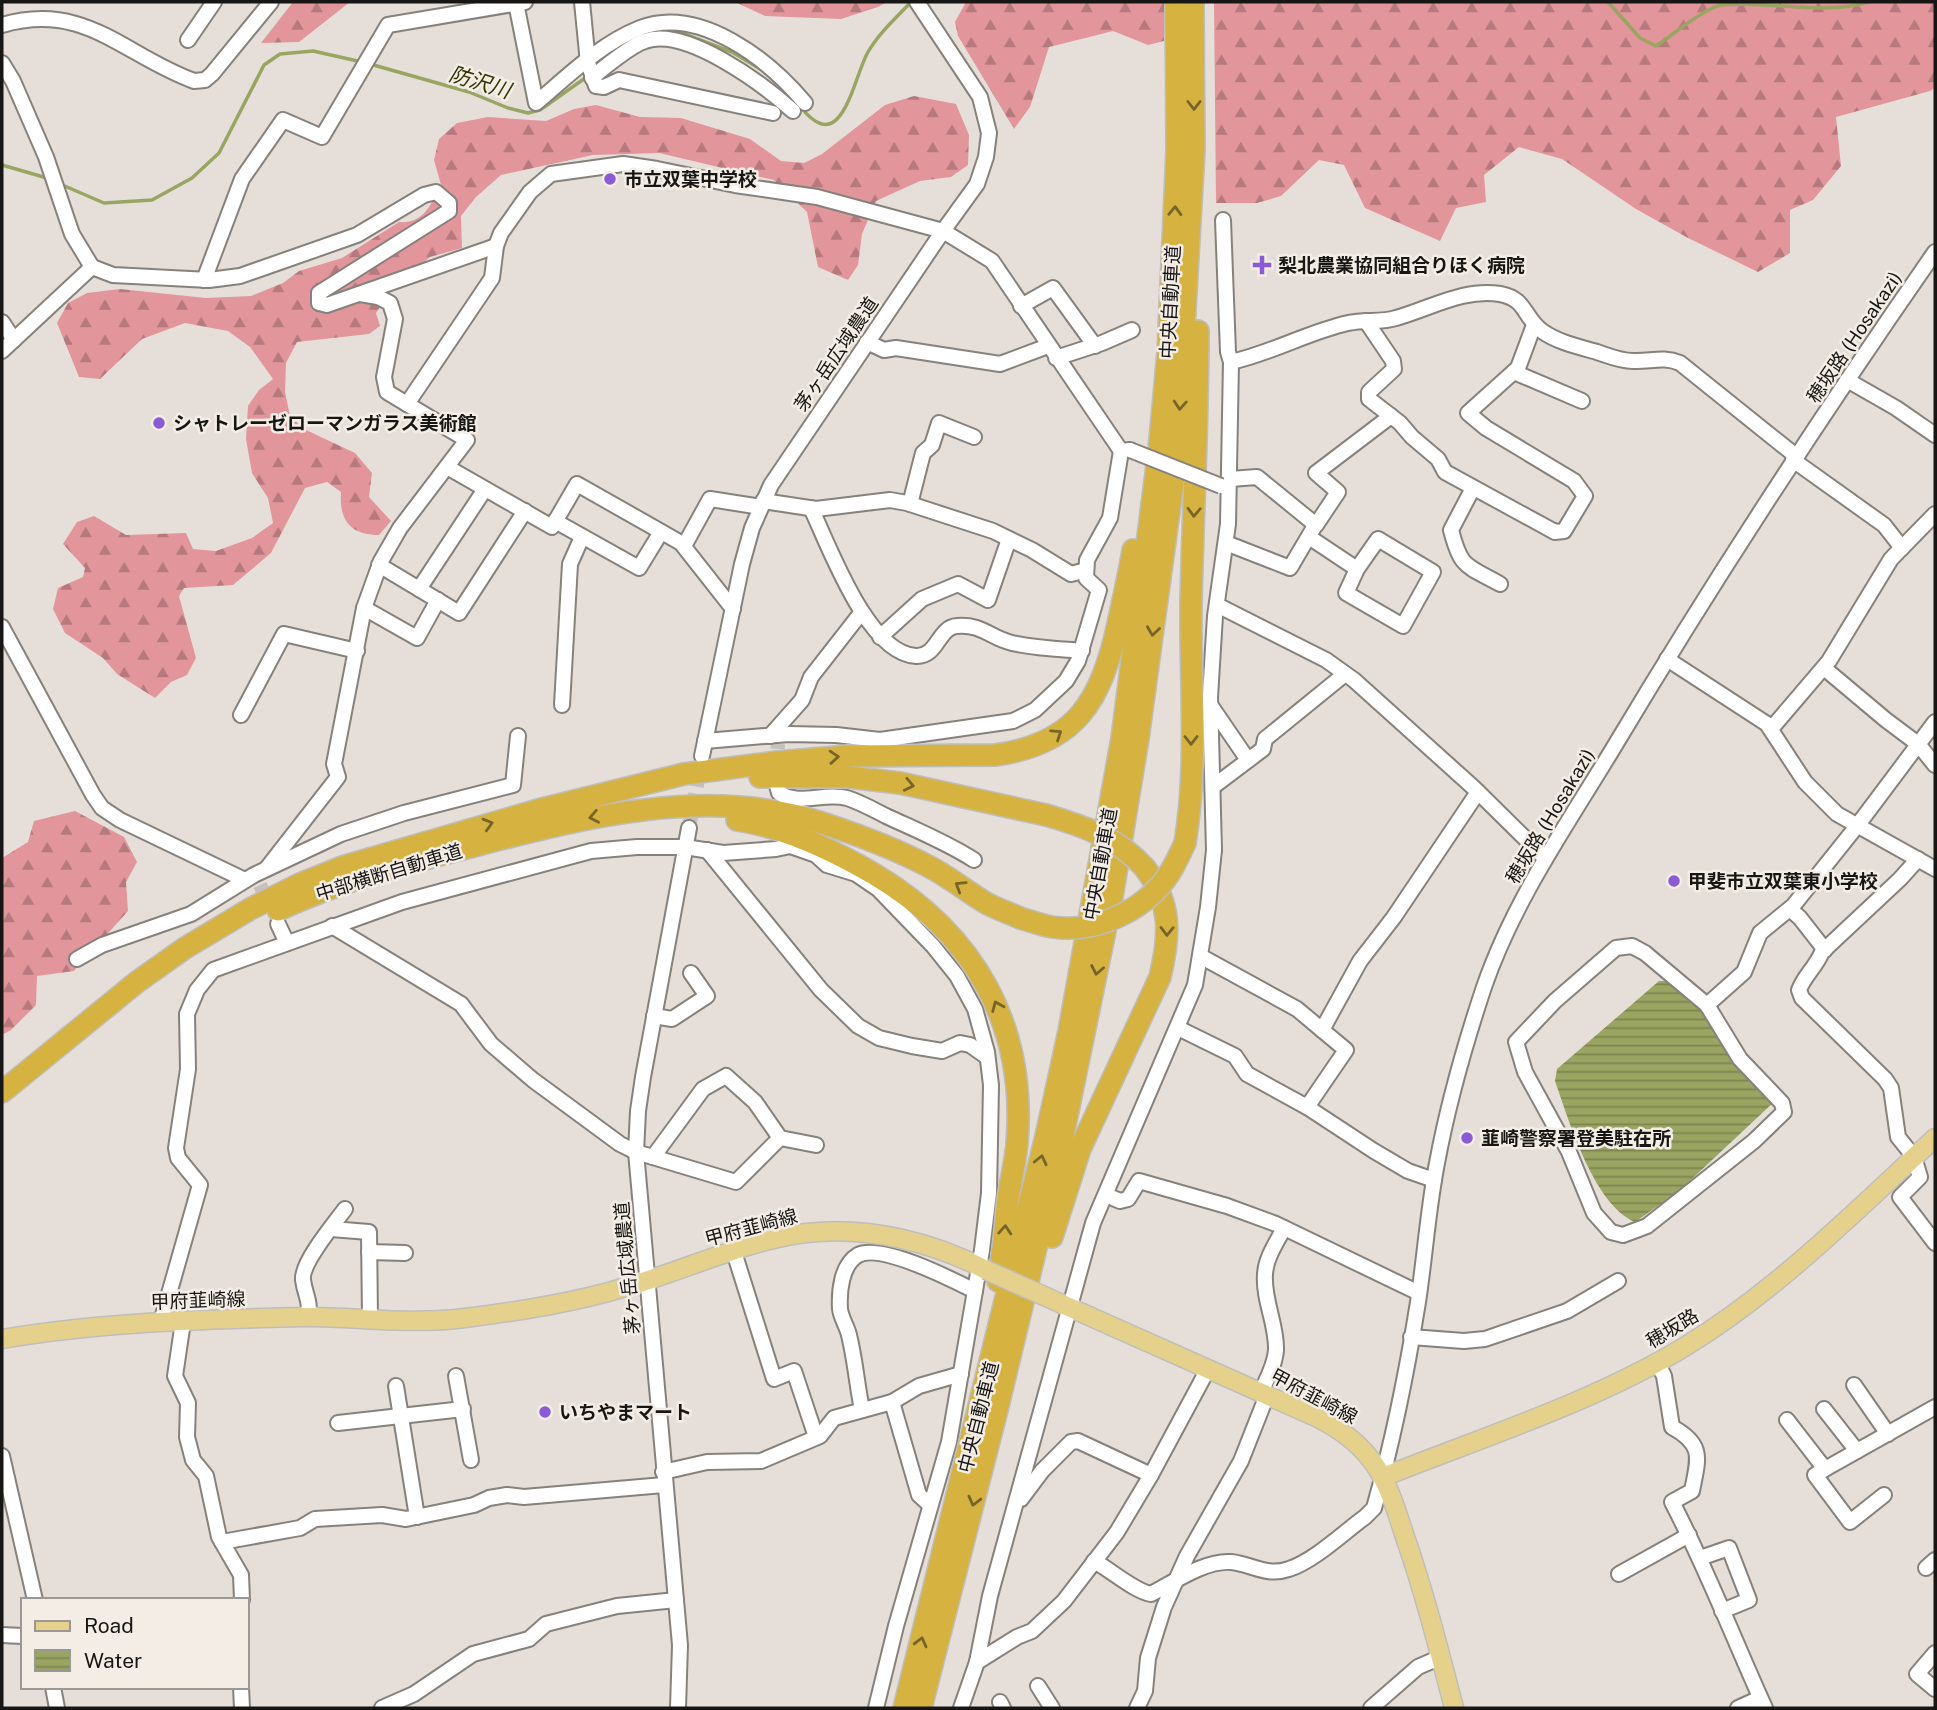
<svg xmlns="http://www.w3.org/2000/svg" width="1937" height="1710" font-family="'Public Sans','Noto Sans JP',sans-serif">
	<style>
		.forest { fill: url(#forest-firs) }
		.water { fill: url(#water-rules) }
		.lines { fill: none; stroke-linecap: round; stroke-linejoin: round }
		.stream { stroke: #9aa562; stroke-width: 3.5 }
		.minor-tunnel { stroke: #c7c1bb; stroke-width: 14; stroke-dasharray: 14 7; stroke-linecap: butt }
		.minor-casing { stroke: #87817c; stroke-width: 18 }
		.major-casing { stroke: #bebebd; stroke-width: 21 }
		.highway-casing { stroke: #bebebd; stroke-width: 24 }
		.minor { stroke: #fff; stroke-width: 14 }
		.major { stroke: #e6d18c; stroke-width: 18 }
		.highway { stroke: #d6b240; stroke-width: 21 }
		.minor-bridge-casing { stroke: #87817c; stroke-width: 18; stroke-linecap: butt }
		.major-bridge-casing { stroke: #bebebd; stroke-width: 21; stroke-linecap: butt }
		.highway-bridge-casing { stroke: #bebebd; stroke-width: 24; stroke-linecap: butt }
		.minor-bridge { stroke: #fff; stroke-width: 14 }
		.major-bridge { stroke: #e6d18c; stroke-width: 18 }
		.highway-bridge { stroke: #d6b240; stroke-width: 21 }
		.oneway { stroke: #77642a }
		.poi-dot { fill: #8a5bd4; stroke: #f3ede6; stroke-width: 2.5 }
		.labels { text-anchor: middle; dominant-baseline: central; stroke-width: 5; stroke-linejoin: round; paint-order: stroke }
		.poi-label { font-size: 19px; font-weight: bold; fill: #181614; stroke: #f3ede6; text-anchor: start }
		.street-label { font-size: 19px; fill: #181614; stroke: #f3ede6 }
		.water-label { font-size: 21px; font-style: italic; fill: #323802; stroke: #f3ede6 }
	</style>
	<defs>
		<pattern id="forest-firs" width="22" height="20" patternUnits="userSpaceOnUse" patternTransform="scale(1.75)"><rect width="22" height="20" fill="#e2969c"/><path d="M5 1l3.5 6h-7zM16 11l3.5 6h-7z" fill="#b6797e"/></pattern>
		<pattern id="water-rules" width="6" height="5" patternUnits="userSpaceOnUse" patternTransform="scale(1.75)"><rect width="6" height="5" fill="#9aa562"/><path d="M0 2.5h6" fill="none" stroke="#7d8550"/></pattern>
	</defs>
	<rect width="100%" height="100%" fill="#e6dfd9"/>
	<g class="forest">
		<polygon points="293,2 350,2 299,42 261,43"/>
		<polygon points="735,2 887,2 878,7 841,19 765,16"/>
		<polygon points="966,2 1165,2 1164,41 1148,45 1113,31 1049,47 1030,107 1014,129 958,36 955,22"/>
		<polygon points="1214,2 1935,2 1935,88 1930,91 1836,117 1841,166 1813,200 1790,210 1790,253 1758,272 1688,238 1636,209 1562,159 1519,147 1484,175 1486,202 1456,208 1440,241 1365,208 1344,165 1319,160 1281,196 1257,203 1216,203"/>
		<path d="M914 96 956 104 969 135 968 165 951 177 920 181 876 201 862 234 858 265 848 280 818 267 807 212 774 180 659 153 593 155 501 175 476 197 461 216 462 248 430 257 390 292 376 313 380 326 369 334 297 342 286 363 285 392 290 416 304 429 355 453 372 473 369 497 391 521 379 535C350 535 339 520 341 492L327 482 305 488 271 553 233 585 184 588 179 596 196 658 187 675 171 682 155 698 117 674 103 658 65 633 53 609 58 588 83 577 85 568 63 544 77 522 94 516 126 535 186 533 193 549 216 551 252 538 273 523 268 498 252 473 246 439 248 406 259 390 273 379 250 347 228 331 185 323 142 339 100 379 79 377 57 323 68 303 87 293 120 289 206 298 251 296 283 283 299 271 342 258 399 222C424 224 431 204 441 185L434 160 439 139 457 123 488 117 546 121 574 109 596 105 640 117 681 118 750 139 781 161 804 163 822 154 885 105Z"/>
		<polygon points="75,811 124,837 137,862 126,882 128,911 74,971 37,976 36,1005 11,1030 2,1035 2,858 28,842 34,821"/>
	</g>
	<path class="water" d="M1659 981H1673L1703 1009 1775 1101 1679 1191 1635 1222C1594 1205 1569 1121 1555 1081L1557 1069Z"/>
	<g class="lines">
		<g class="stream">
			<path d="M1608 2 1640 38 1656 46C1673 35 1703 9 1721 5 1768 0 1824 16 1868 2"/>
			<polyline points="651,32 676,31 732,52 762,70 782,88"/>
			<polyline points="370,64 469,92 508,108 528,113 540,110 588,76"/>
			<path d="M800 106C842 161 853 78 868 52 879 33 896 18 911 2"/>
			<polyline points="2,165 47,178"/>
			<polyline points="60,184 104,203 152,200 192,178 219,153 264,65 280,54 313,51 362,62"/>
		</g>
		<g class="minor-tunnel">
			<polyline points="776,770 778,744"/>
			<polyline points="689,828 701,764"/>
			<polyline points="260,885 270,907"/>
		</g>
		<g class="minor-casing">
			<g id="minor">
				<polyline points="582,2 588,63 596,86 604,87 619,80 773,113"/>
				<path d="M516 3 536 103C568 76 600 44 640 28 700 5 769 60 805 103"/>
				<path d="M2 25C85 1 123 55 194 81L205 80 212 74 271 2"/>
				<polyline points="188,40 214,2"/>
				<polyline points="2,63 13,81 46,157 72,234 92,267 113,275 209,280 240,276 357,235 424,195 436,192 449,203 449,211 319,293 319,303 327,305 496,246"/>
				<path d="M592 78C603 68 632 45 645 41 686 26 764 85 793 111"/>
				<polyline points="204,280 242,179 283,120 322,137 388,25 525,2"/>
				<polyline points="1021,306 1053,288 1095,346"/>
				<polyline points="1366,321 1393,361 1394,369 1369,392 1369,399 1400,423 1412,437 1438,459 1445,472 1555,532 1564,531 1585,496 1574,481 1486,428 1468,413 1518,368 1534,325"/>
				<polyline points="2,322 14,340"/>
				<polyline points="867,342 884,350 896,348 1000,364 1048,346"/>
				<polyline points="2,351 92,267"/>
				<polyline points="1056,358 1102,343 1132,330"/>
				<path d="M1231 362C1272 353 1308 332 1348 323 1364 319 1381 323 1396 318 1429 309 1464 288 1500 294 1527 299 1523 317 1542 331 1557 342 1579 347 1597 352 1609 356 1620 361 1633 361 1650 362 1663 356 1680 363L1796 456"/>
				<polyline points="1514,372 1582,401"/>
				<polyline points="1847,380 1896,408 1935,435"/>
				<polyline points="407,404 492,278 496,246 501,233 530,192 551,174 623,164 657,169 735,185 817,197 943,231 992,261 1121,451 1130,450"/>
				<polyline points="1793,460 1884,525 1902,548"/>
				<polyline points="447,467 552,527 577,484 681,543 733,609"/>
				<polyline points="1230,479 1257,477 1316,525 1338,492 1316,473 1391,416"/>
				<path d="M1473 488 1451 530C1461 569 1466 565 1500 584"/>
				<polyline points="763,501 816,509 890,500 907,503 993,531 1032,550 1071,574 1086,570"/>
				<polyline points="910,504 923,453 932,445 939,423 974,437"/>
				<path d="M811 508C829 546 868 654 916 656 938 657 938 627 957 626 983 624 990 638 1012 643 1035 648 1059 649 1082 651"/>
				<polyline points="555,521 639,568 661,532"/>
				<polyline points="1309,537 1357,569 1378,539 1433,572 1403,626 1346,593 1357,569"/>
				<polyline points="1226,543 1290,568 1313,529"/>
				<polyline points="684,546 710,499 761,507"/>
				<polyline points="379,565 459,613 525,511"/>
				<polyline points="419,589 485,489"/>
				<polyline points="1217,605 1326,660 1354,680 1474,788 1545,858"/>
				<polyline points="364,608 417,638 438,600"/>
				<polyline points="2,627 93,795 102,808 120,820 245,880"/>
				<polyline points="880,637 922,599 958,584 988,600 1009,539"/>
				<polyline points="1667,659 1767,724 1805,782 1837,814 1935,869"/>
				<polyline points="1824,668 1886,720 1918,744 1935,765"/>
				<polyline points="562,705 570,564 582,537"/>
				<polyline points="1211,706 1248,760"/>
				<polyline points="241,715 284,634 357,651"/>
				<polyline points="1771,729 1829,661 1891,559 1935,514"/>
				<polyline points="770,736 802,700 811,677 861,613"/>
				<polyline points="705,741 789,734 836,735 880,740 1013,721 1035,710 1066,681 1078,661 1099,590 1086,578 1087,560 1110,518 1121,451"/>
				<polyline points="702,756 742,564 752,528 771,485 943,231 977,184 986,157 989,133 980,97 917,2"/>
				<path d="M776 782 779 793C800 806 823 792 847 798 860 802 874 810 886 816 916 830 946 842 974 860"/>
				<polyline points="1214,786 1263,749 1265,739 1345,674"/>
				<polyline points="707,850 821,990 858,1026 879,1038 912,1046 942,1051 960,1043 970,1045 987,1057"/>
				<path d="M1918 859 1900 879 1822 952C1816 967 1804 976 1799 990L1802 998 1885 1079 1891 1088 1898 1137 1914 1157 1920 1177 1900 1197 1935 1243"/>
				<polyline points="267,868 338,777 334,764 364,608 381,561 400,528 467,440 387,392 384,377 395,319 390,303 378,297 360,294"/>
				<polyline points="1790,909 1800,918 1825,950"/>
				<polyline points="278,924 287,943"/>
				<polyline points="332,926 461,1004 491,1044 533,1080 620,1144 636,1152 736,1182 780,1138 816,1145"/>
				<polygon points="1632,946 1645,953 1707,1005 1740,1059 1782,1103 1784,1112 1754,1141 1647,1226 1623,1235 1611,1232 1594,1213 1569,1152 1525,1072 1516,1042 1555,1001 1616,948"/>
				<polyline points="1200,956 1297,1009 1346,1050 1307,1107"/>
				<polyline points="77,959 102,945 191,914 254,875 341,834 404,813 513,785 518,736"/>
				<polyline points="1707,1005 1744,972 1760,933 1793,906 1857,826 1935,722"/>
				<polyline points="654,1016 672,1019 707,996 691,973"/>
				<polyline points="1178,1028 1235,1056 1247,1074 1307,1107 1374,1151 1408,1171 1434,1180"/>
				<polyline points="1322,1030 1360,961 1394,917 1478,792"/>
				<polyline points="653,1157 703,1089 726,1076 755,1102 780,1138"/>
				<polyline points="1106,1195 1120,1201 1128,1199 1139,1181 1227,1206 1276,1224 1419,1293"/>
				<polyline points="331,1229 369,1232 370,1318"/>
				<polyline points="369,1252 405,1253"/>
				<polyline points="734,1252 774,1379 794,1371 816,1437"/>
				<path d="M308 1317C311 1301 305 1295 303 1280 301 1263 334 1224 345 1209"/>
				<polyline points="161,1322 200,1185 178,1158 176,1148 188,1069 187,1014 197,990 213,970 402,902 591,851 637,847 685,847 723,853 776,849 790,846 816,855 827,865 856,874 878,889 933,946 957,976 975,1009 987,1052 991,1085 989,1193 982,1250 949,1442 896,1626 876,1708"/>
				<polyline points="183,1322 175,1376 188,1403 187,1437 193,1460 206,1476 219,1537 241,1575 242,1600"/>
				<polyline points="1411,1337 1464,1341 1485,1339 1567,1311 1618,1281"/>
				<path d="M1657 1362 1664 1376 1672 1427C1705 1445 1698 1459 1692 1491L1672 1502C1707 1569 1734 1640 1765 1708"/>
				<polyline points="456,1376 471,1460"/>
				<polyline points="1854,1385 1888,1434"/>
				<polyline points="396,1386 417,1517"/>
				<path d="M1261 1392C1267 1379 1275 1365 1276 1350 1277 1325 1263 1300 1265 1274 1266 1257 1277 1242 1284 1228"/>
				<polyline points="892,1402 919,1495 929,1504"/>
				<polyline points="1824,1409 1857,1451"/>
				<path d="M862 1410C857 1385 855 1359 849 1335 847 1326 841 1318 840 1309 839 1292 841 1265 858 1255 881 1243 953 1280 975 1291"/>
				<polyline points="1787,1420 1825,1469 1935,1407"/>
				<polyline points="338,1423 463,1409"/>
				<polyline points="2,1456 35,1600"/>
				<polyline points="1825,1469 1815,1475 1850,1522 1884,1495"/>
				<polyline points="663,1472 707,1462 761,1461 820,1436 834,1418 892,1402 919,1386 961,1374"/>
				<polyline points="1018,1498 1021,1499 1042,1471 1071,1442 1078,1441 1151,1475"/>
				<polyline points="222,1542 300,1528 315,1519 382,1515 406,1519 474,1505 489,1498 507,1495 524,1497 664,1485"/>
				<polyline points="1700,1558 1729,1548 1749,1600 1722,1611"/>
				<path d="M1094 1561C1111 1570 1134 1591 1151 1594 1174 1582 1205 1560 1231 1562 1252 1564 1266 1577 1289 1569 1314 1561 1343 1533 1365 1517L1374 1508C1393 1441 1407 1371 1418 1302 1425 1256 1428 1209 1437 1163 1448 1104 1465 1044 1484 987 1514 900 1567 825 1614 747 1715 578 1823 413 1935 252"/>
				<polyline points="1926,1568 1935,1560"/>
				<polyline points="1619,1574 1689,1535"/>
				<polyline points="2,1635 23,1636"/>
				<polyline points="1935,1653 1917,1674 1935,1689"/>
				<polyline points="977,1662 1017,1637 1032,1631 1064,1601 1117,1532 1151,1475 1208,1369"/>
				<polyline points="1038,1686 1052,1708"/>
				<polyline points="53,1687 57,1708"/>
				<polyline points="241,1687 242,1708"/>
				<polyline points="1000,1702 1003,1708"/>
				<polyline points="382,1708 414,1694 473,1654 529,1639 546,1624 617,1606 676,1600"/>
				<polyline points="678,1708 680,1645 636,1152 638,1111 643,1077 689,828"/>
				<polyline points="961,1708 977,1662 990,1596 1093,1223 1195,985 1208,907 1214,850 1210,697 1215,616 1228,524 1231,362 1228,352 1223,220"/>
				<polyline points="1137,1708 1145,1691 1148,1658 1164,1607 1187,1556 1241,1461 1267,1395"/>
				<polyline points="1371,1708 1418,1667 1441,1657"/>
				<polyline points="1738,1708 1760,1698"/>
			</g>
		</g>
		<g class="major-casing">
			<g id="major">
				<path d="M1062 1304 1318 1418C1339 1429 1357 1441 1372 1461 1388 1482 1396 1509 1404 1534 1424 1591 1439 1650 1454 1708"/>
				<path d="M2 1339C103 1322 204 1319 307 1317 359 1317 413 1325 465 1318 519 1311 573 1303 626 1287 683 1271 750 1239 807 1233 868 1226 933 1242 986 1270"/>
				<path d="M1383 1477C1483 1437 1594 1402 1686 1346 1779 1289 1855 1211 1935 1138"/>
			</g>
		</g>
		<g class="highway-casing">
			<g id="highway">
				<polyline points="760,777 848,777 900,783 1046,815"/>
				<path d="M737 820C785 827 833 850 874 874 975 934 1027 1026 1017 1144 1015 1166 1009 1186 1007 1207 1005 1232 1003 1257 998 1281"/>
				<path d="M1185 843C1198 767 1190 681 1191 603 1193 512 1198 422 1198 331"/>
				<path d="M278 910C341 881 407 863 474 846 585 817 707 786 819 822 856 834 894 848 928 866 948 876 966 891 986 903 997 909 1009 913 1020 918"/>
				<path d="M2 1092 137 982 185 948 250 909 300 884 345 866 538 810 684 774 777 762 848 756 995 755C1077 744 1101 700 1118 624 1123 600 1129 575 1133 550"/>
				<path d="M1052 1237 1080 1149 1160 977C1170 935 1172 904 1145 868"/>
				<polyline points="904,1708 1046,1136 1069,1031 1122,738 1159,450 1168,352 1177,150 1176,2"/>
				<polyline points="921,1708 997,1410 1062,1140 1112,897 1138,739 1177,453 1194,150 1193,2"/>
			</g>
		</g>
		<use href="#minor" class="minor"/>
		<use href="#major" class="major"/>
		<use href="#highway" class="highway"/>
		<g class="minor-bridge-casing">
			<polyline id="minor-bridge" points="1130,450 1221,486"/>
		</g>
		<g class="major-bridge-casing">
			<polyline id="major-bridge" points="986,1270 1062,1304"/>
		</g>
		<g class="highway-bridge-casing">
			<g id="highway-bridge">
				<path d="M1046 815C1084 826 1118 838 1145 868"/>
				<path d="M1020 918C1030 921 1041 925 1052 927 1091 933 1134 915 1160 886 1171 874 1178 858 1185 843"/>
			</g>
		</g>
		<use href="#minor-bridge" class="minor-bridge"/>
		<use href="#major-bridge" class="major-bridge"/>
		<use href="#highway-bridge" class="highway-bridge"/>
	</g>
	<defs><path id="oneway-chevron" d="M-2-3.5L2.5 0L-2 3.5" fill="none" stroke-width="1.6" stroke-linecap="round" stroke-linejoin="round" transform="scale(1.75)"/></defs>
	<g class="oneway">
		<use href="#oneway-chevron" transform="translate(1194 105) rotate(90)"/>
		<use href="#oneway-chevron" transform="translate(1175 211) rotate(-88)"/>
		<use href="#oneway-chevron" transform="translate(1180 405) rotate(94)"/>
		<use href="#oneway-chevron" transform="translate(1194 512) rotate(92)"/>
		<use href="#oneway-chevron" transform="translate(1153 631) rotate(98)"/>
		<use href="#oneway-chevron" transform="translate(1057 734) rotate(-34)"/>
		<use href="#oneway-chevron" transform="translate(1191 740) rotate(90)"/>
		<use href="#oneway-chevron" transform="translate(834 757) rotate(-4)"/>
		<use href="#oneway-chevron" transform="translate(909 785) rotate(12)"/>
		<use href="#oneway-chevron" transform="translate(594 817) rotate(169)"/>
		<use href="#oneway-chevron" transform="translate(488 824) rotate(-16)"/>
		<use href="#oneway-chevron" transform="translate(960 886) rotate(-148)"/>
		<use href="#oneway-chevron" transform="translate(1167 931) rotate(91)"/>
		<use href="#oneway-chevron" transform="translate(1097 970) rotate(101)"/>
		<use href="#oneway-chevron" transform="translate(997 1006) rotate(-113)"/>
		<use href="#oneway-chevron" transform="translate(1041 1160) rotate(-77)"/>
		<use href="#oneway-chevron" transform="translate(1005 1230) rotate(-86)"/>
		<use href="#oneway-chevron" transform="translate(974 1501) rotate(104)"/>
		<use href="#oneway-chevron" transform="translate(921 1642) rotate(-76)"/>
	</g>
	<g class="poi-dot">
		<circle cx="610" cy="179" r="7"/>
		<path d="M1258.5 254.5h7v7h7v7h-7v7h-7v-7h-7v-7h7z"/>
		<circle cx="159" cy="423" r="7"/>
		<circle cx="1674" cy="881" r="7"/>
		<circle cx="1467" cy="1138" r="7"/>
		<circle cx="545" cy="1412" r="7"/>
	</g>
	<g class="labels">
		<g class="poi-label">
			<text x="624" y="179">市立双葉中学校</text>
			<text x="1278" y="265">梨北農業協同組合りほく病院</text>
			<text x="173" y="423">シャトレーゼローマンガラス美術館</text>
			<text x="1688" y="881">甲斐市立双葉東小学校</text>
			<text x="1481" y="1138">韮崎警察署登美駐在所</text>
			<text x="559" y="1412">いちやまマート</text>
		</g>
		<g class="street-label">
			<text transform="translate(1170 302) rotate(-87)">中央自動車道</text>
			<text transform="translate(1854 337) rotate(-56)">穂坂路 (Hosakazi)</text>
			<text transform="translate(836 354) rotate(-56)">茅ヶ岳広域農道</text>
			<text transform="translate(1550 816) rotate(-59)">穂坂路 (Hosakazi)</text>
			<text transform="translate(1100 864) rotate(-80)">中央自動車道</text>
			<text transform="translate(389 872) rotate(-17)">中部横断自動車道</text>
			<text transform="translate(751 1227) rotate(-15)">甲府韮崎線</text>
			<text transform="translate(627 1268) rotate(-95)">茅ヶ岳広域農道</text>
			<text transform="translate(198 1300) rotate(-2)">甲府韮崎線</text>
			<text transform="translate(1672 1328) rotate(-31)">穂坂路</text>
			<text transform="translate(1314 1396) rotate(28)">甲府韮崎線</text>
			<text transform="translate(978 1417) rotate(-76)">中央自動車道</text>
		</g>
		<g class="water-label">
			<text transform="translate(480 82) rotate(17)">防沢川</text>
		</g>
	</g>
	<rect width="1937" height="1710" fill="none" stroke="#181614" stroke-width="7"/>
	<rect x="21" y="1598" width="228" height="91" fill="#f3ede6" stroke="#9b9792" stroke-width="2"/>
	<rect x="35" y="1621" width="35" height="10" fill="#e6d18c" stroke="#9b9792" stroke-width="2"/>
	<text x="84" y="1633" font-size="21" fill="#181614">Road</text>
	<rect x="35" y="1650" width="35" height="21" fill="url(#water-rules)" stroke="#9b9792" stroke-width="2"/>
	<text x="84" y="1668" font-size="21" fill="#181614">Water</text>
</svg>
